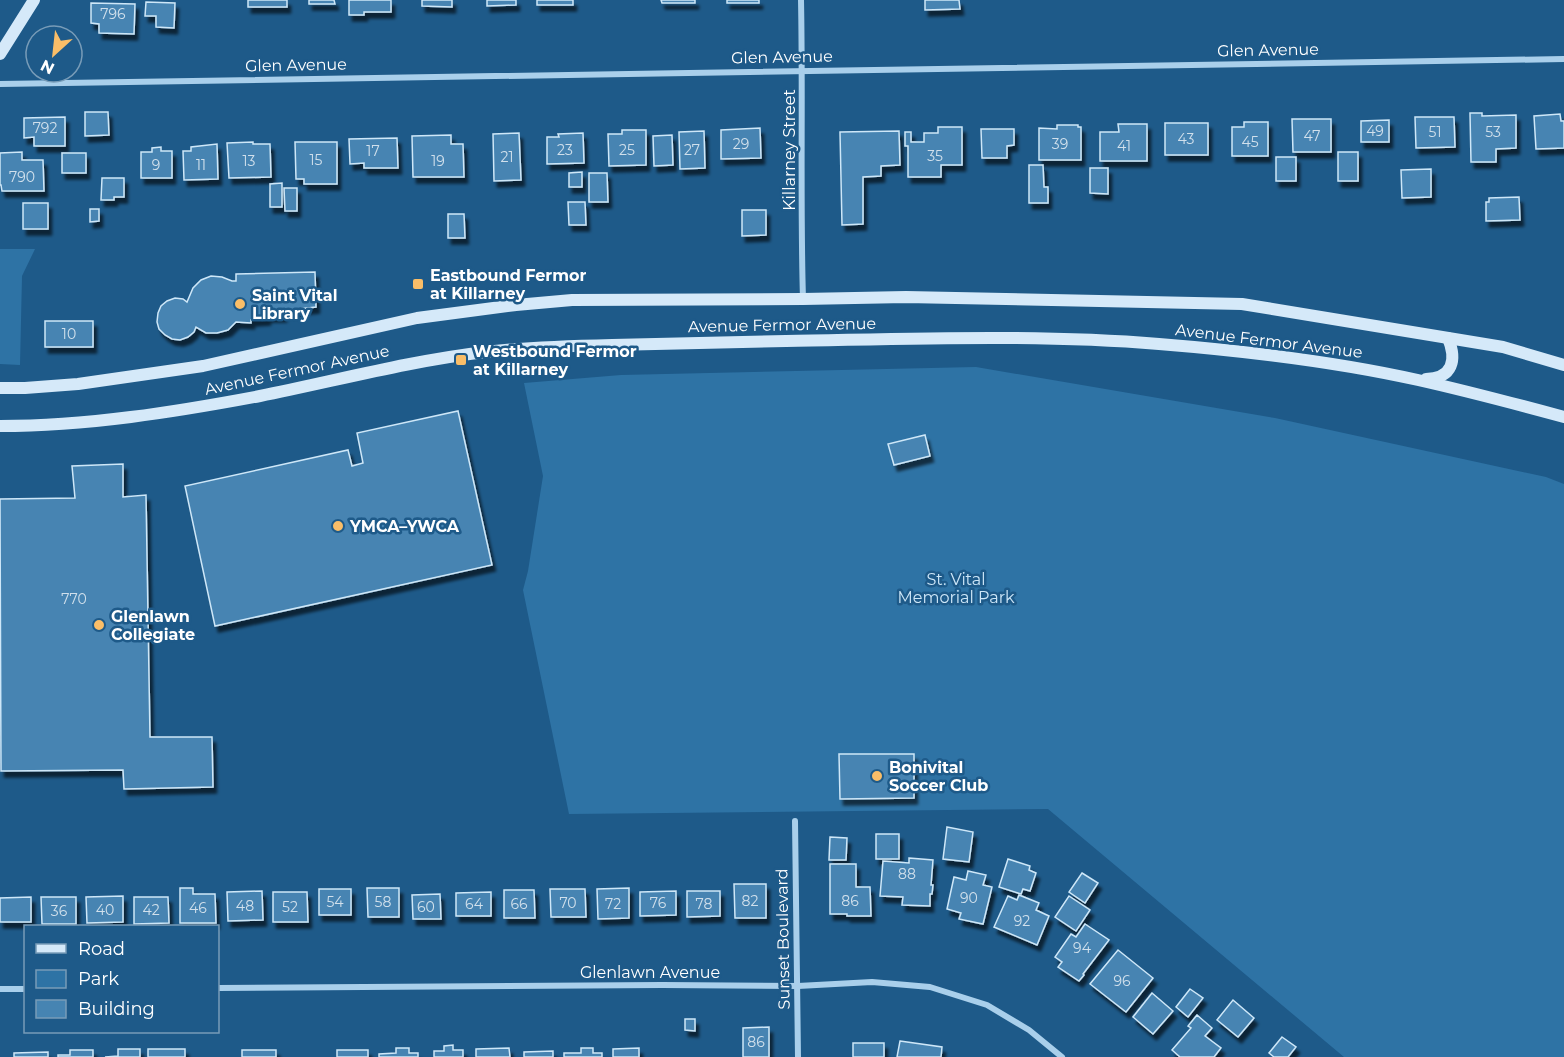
<svg xmlns="http://www.w3.org/2000/svg" width="1564" height="1057" font-family="Montserrat,sans-serif">
	<style>
		.green { fill: #2e73a5 }
		.building { fill: #4684b2; stroke: #cee7f8; stroke-width: 1.5; filter: url(#shadow) }
		.lines { fill: none; stroke-linecap: round; stroke-linejoin: round }
		.minor { stroke: #a9cfeb; stroke-width: 6 }
		.secondary { stroke: #d5e9f9; stroke-width: 12 }
		.poi-dot { fill: #fabe68; stroke: #1e5a89; stroke-width: 2 }
		.labels { text-anchor: middle; dominant-baseline: central; stroke-width: 5; stroke-linejoin: round; paint-order: stroke }
		.number-label { font-size: 14px; fill: #d1e0ec }
		.street-label { font-size: 16px; fill: #fff; stroke: #1e5a89 }
		.poi-label { font-size: 16px; font-weight: bold; fill: #fff; stroke: #1e5a89; text-anchor: start }
		.park-label { font-size: 16px; fill: #cee7f8; stroke: #1e5a89 }
	</style>
	<defs>
		<filter id="shadow"><feDropShadow dx="3.5" dy="6" stdDeviation="1.5" flood-color="#0009"/></filter>
	</defs>
	<rect width="100%" height="100%" fill="#1e5a89"/>
	<g class="green">
		<polygon points="0,249 35,249 22,276 20,365 0,364"/>
		<polygon points="976,367 1275,418 1546,477 1564,484 1564,1057 1344,1057 1048,809 569,814 523,590 528,571 543,476 524,383 621,375"/>
	</g>
	<g class="building">
		<rect x="248" y="0" width="39" height="7"/>
		<polygon points="309,0 334,0 335,4 309,4"/>
		<polygon points="349,0 391,0 391,12 364,12 364,15 349,15"/>
		<polygon points="422,0 452,0 452,7 422,6"/>
		<polygon points="487,0 516,0 516,5 487,6"/>
		<rect x="537" y="0" width="36" height="5"/>
		<polygon points="661,0 695,0 695,3 662,3"/>
		<rect x="727" y="0" width="32" height="3"/>
		<polygon points="925,0 959,0 960,9 925,10"/>
		<polygon points="146,2 175,3 174,28 156,27 156,16 145,16"/>
		<polygon points="91,3 135,4 134,34 99,33 99,24 91,23"/>
		<polygon points="85,112 108,112 109,135 85,136"/>
		<polygon points="1470,113 1482,113 1482,116 1516,115 1516,148 1496,149 1496,162 1471,162"/>
		<polygon points="1560,114 1561,121 1564,121 1564,148 1536,149 1534,116"/>
		<polygon points="65,117 65,146 34,146 34,137 24,138 24,118"/>
		<polygon points="1415,117 1454,117 1455,147 1416,148"/>
		<polygon points="1292,119 1331,119 1331,152 1293,152"/>
		<polygon points="1389,120 1389,142 1361,142 1361,121"/>
		<polygon points="1244,122 1268,122 1268,156 1232,156 1232,127 1244,127"/>
		<rect x="1165" y="123" width="43" height="32"/>
		<polygon points="1118,124 1147,124 1147,161 1100,161 1100,132 1119,132"/>
		<polygon points="1057,125 1078,125 1078,127 1081,127 1081,160 1039,160 1039,128 1057,129"/>
		<polygon points="938,127 962,127 962,165 941,165 941,177 908,177 908,146 905,146 905,132 911,132 911,142 924,142 924,133 938,133"/>
		<polygon points="760,128 761,158 721,159 721,130"/>
		<polygon points="981,129 1014,129 1014,145 1007,146 1007,158 982,158"/>
		<polygon points="622,130 646,130 646,165 609,166 608,134 622,134"/>
		<polygon points="704,131 705,168 680,169 679,132"/>
		<polygon points="899,131 900,165 881,166 881,176 863,177 863,224 842,225 840,132"/>
		<polygon points="519,133 521,180 494,181 493,134"/>
		<polygon points="583,133 584,163 547,164 547,137 559,137 558,134"/>
		<polygon points="451,135 451,144 463,144 464,177 413,177 412,136"/>
		<polygon points="672,135 673,165 654,166 653,136"/>
		<polygon points="397,138 398,168 364,168 364,163 350,164 349,139"/>
		<polygon points="253,142 253,144 270,144 271,177 229,178 227,143"/>
		<polygon points="295,142 337,142 337,184 304,184 304,179 296,179"/>
		<polygon points="217,144 218,179 184,180 183,151 191,151 191,147"/>
		<polygon points="161,147 161,151 172,151 172,178 141,178 141,152 152,152 152,148"/>
		<polygon points="22,152 22,160 43,160 44,191 2,191 1,185 0,185 0,153"/>
		<rect x="1338" y="152" width="20" height="29"/>
		<rect x="62" y="153" width="24" height="20"/>
		<rect x="1276" y="157" width="20" height="24"/>
		<polygon points="1029,165 1043,165 1044,187 1048,187 1048,203 1029,203"/>
		<polygon points="1090,168 1108,168 1108,194 1090,193"/>
		<polygon points="1431,169 1431,197 1402,198 1401,170"/>
		<polygon points="582,172 582,187 569,187 569,173"/>
		<polygon points="589,173 607,173 608,202 589,202"/>
		<polygon points="102,178 124,178 124,197 114,197 114,200 101,200"/>
		<polygon points="282,183 282,207 270,207 270,184"/>
		<polygon points="284,188 297,188 297,211 285,211"/>
		<polygon points="1519,197 1520,220 1486,221 1486,202 1489,202 1489,198"/>
		<polygon points="568,202 585,202 586,225 569,225"/>
		<rect x="23" y="203" width="25" height="26"/>
		<polygon points="90,209 99,209 99,221 90,222"/>
		<polygon points="742,210 766,210 766,235 742,236"/>
		<polygon points="448,214 464,214 465,238 448,238"/>
		<polygon points="315,272 316,307 299,309 299,312 283,312 283,316 267,316 267,319 251,320 251,323 236,322 228,330 217,333 206,333 196,327 194,332 188,337 180,340 172,339 165,335 159,329 157,322 158,313 161,306 167,301 175,298 183,299 187,302 193,288 201,280 211,276 222,277 232,281 236,281 236,274"/>
		<rect x="45" y="321" width="48" height="26"/>
		<polygon points="458,411 492,565 215,626 185,486 348,450 352,466 363,463 357,433"/>
		<polygon points="925,435 930,456 894,465 888,444"/>
		<polygon points="123,464 123,497 146,495 150,737 212,737 213,787 124,789 123,770 1,771 0,499 75,498 72,466"/>
		<polygon points="839,754 914,754 914,798 840,799"/>
		<polygon points="947,827 973,832 969,862 943,859"/>
		<rect x="876" y="834" width="23" height="25"/>
		<polygon points="830,837 847,838 846,860 829,860"/>
		<polygon points="909,858 933,860 931,885 933,885 932,894 930,894 930,906 902,905 903,897 880,896 883,861 909,863"/>
		<polygon points="1008,859 1030,866 1029,870 1036,873 1030,891 1023,889 1021,894 999,887"/>
		<polygon points="830,864 856,864 856,887 870,887 871,916 847,916 847,914 830,914"/>
		<polygon points="968,871 986,875 983,885 992,887 983,924 959,919 961,913 947,909 954,877 966,880"/>
		<polygon points="1082,873 1098,883 1085,903 1069,892"/>
		<polygon points="734,884 766,884 766,918 735,918"/>
		<polygon points="180,888 193,888 193,894 215,894 216,923 180,923"/>
		<polygon points="367,888 399,888 399,917 368,917"/>
		<polygon points="629,888 629,918 598,919 597,889"/>
		<rect x="319" y="889" width="32" height="26"/>
		<polygon points="550,889 585,889 586,917 551,917"/>
		<polygon points="504,890 534,890 535,918 504,918"/>
		<polygon points="262,891 263,920 228,921 227,892"/>
		<polygon points="676,891 676,915 640,916 640,892"/>
		<polygon points="687,891 720,891 720,916 687,917"/>
		<polygon points="273,892 307,892 308,922 273,922"/>
		<polygon points="491,892 491,916 456,916 456,893"/>
		<polygon points="440,894 441,919 413,919 412,895"/>
		<polygon points="1019,895 1039,903 1036,910 1049,916 1037,945 994,927 1008,896 1017,900"/>
		<polygon points="123,896 123,922 87,923 86,897"/>
		<polygon points="1069,896 1090,910 1076,931 1055,917"/>
		<polygon points="31,897 31,922 0,922 0,898"/>
		<polygon points="41,897 76,897 76,924 42,924"/>
		<polygon points="134,897 168,897 169,923 134,924"/>
		<polygon points="1085,924 1109,940 1083,974 1084,975 1079,981 1058,967 1062,962 1055,957 1071,934 1076,937"/>
		<polygon points="1118,950 1153,978 1126,1012 1090,984"/>
		<polygon points="1190,989 1203,998 1188,1017 1176,1007"/>
		<polygon points="1152,993 1173,1011 1153,1034 1133,1017"/>
		<polygon points="1233,1000 1254,1018 1238,1037 1217,1020"/>
		<polygon points="1197,1015 1212,1028 1205,1036 1221,1048 1214,1057 1180,1057 1172,1050 1191,1028 1188,1026"/>
		<polygon points="685,1019 695,1019 695,1031 685,1030"/>
		<polygon points="769,1027 769,1057 743,1057 743,1028"/>
		<polygon points="1282,1037 1296,1047 1288,1057 1274,1057 1269,1053"/>
		<polygon points="900,1041 942,1047 941,1057 897,1057"/>
		<rect x="853" y="1043" width="31" height="14"/>
		<polygon points="453,1045 453,1050 463,1050 463,1057 434,1057 434,1051 444,1051 444,1046"/>
		<polygon points="396,1048 409,1048 409,1053 418,1053 418,1057 379,1057 379,1054 396,1053"/>
		<polygon points="509,1048 510,1057 476,1057 476,1049"/>
		<polygon points="581,1048 593,1048 593,1053 602,1053 602,1057 564,1057 564,1053 581,1053"/>
		<polygon points="639,1048 639,1057 613,1057 613,1049"/>
		<polygon points="118,1049 140,1049 140,1057 105,1057 118,1056"/>
		<rect x="148" y="1049" width="37" height="8"/>
		<polygon points="70,1050 93,1050 93,1057 58,1057 58,1055 70,1055"/>
		<rect x="242" y="1050" width="34" height="7"/>
		<rect x="337" y="1050" width="31" height="7"/>
		<polygon points="553,1051 553,1057 524,1057 524,1052"/>
		<polygon points="48,1052 48,1057 14,1057 14,1053"/>
	</g>
	<g class="lines">
		<g class="minor">
			<path d="M801 0C803 100 800 199 803 299"/>
			<polyline points="0,84 1564,59"/>
			<polyline points="795,821 798,1057"/>
			<polyline points="218,988 662,985 798,986 872,982 930,987 987,1005 1029,1030 1062,1057"/>
			<polyline points="0,989 26,989"/>
		</g>
		<g class="secondary">
			<polyline points="0,54 34,0"/>
			<path d="M1426 379C1453 378 1457 360 1448 338"/>
			<polyline points="0,388 25,388 78,384 203,366 417,318 516,305 572,300 803,299 906,297 1242,304 1503,347 1564,365"/>
			<path d="M0 426C87 426 175 412 260 396 335 381 409 361 485 352 528 347 569 346 612 345 670 344 728 342 786 341 910 339 1035 334 1159 344 1246 351 1333 361 1418 380 1467 391 1516 404 1564 417"/>
		</g>
	</g>
	<g class="poi-dot">
		<rect x="412" y="278" width="12" height="12" rx="3"/>
		<circle cx="240" cy="304" r="6"/>
		<rect x="455" y="354" width="12" height="12" rx="3"/>
		<circle cx="338" cy="526" r="6"/>
		<circle cx="99" cy="625" r="6"/>
		<circle cx="877" cy="776" r="6"/>
	</g>
	<g class="labels">
		<g class="number-label">
			<text x="113" y="14">796</text>
			<text x="45" y="128">792</text>
			<text x="1375" y="131">49</text>
			<text x="1435" y="132">51</text>
			<text x="1493" y="132">53</text>
			<text x="1312" y="136">47</text>
			<text x="1186" y="139">43</text>
			<text x="1250" y="142">45</text>
			<text x="741" y="144">29</text>
			<text x="1060" y="144">39</text>
			<text x="1124" y="146">41</text>
			<text x="565" y="150">23</text>
			<text x="627" y="150">25</text>
			<text x="692" y="150">27</text>
			<text x="373" y="151">17</text>
			<text x="935" y="156">35</text>
			<text x="507" y="157">21</text>
			<text x="316" y="160">15</text>
			<text x="249" y="161">13</text>
			<text x="438" y="161">19</text>
			<text x="156" y="165">9</text>
			<text x="201" y="165">11</text>
			<text x="22" y="177">790</text>
			<text x="69" y="334">10</text>
			<text x="74" y="599">770</text>
			<text x="907" y="874">88</text>
			<text x="969" y="898">90</text>
			<text x="750" y="901">82</text>
			<text x="850" y="901">86</text>
			<text x="335" y="902">54</text>
			<text x="383" y="902">58</text>
			<text x="568" y="903">70</text>
			<text x="658" y="903">76</text>
			<text x="474" y="904">64</text>
			<text x="519" y="904">66</text>
			<text x="613" y="904">72</text>
			<text x="704" y="904">78</text>
			<text x="245" y="906">48</text>
			<text x="290" y="907">52</text>
			<text x="426" y="907">60</text>
			<text x="198" y="908">46</text>
			<text x="105" y="910">40</text>
			<text x="151" y="910">42</text>
			<text x="59" y="911">36</text>
			<text x="1022" y="921">92</text>
			<text x="1082" y="948">94</text>
			<text x="1122" y="981">96</text>
			<text x="756" y="1042">86</text>
		</g>
		<g class="street-label">
			<text transform="translate(1268 50) rotate(-1)">Glen Avenue</text>
			<text transform="translate(782 57) rotate(-1)">Glen Avenue</text>
			<text transform="translate(296 65) rotate(-1)">Glen Avenue</text>
			<text transform="translate(789 150) rotate(-90)">Killarney Street</text>
			<text transform="translate(782 325) rotate(-1)">Avenue Fermor Avenue</text>
			<text transform="translate(1269 341) rotate(7)">Avenue Fermor Avenue</text>
			<text transform="translate(297 370) rotate(-12)">Avenue Fermor Avenue</text>
			<text transform="translate(783 939) rotate(-91)">Sunset Boulevard</text>
			<text x="650" y="972">Glenlawn Avenue</text>
		</g>
		<g class="poi-label">
			<text x="430" y="275">Eastbound Fermor<tspan x="430" dy="18">at Killarney</tspan></text>
			<text x="252" y="295">Saint Vital<tspan x="252" dy="18">Library</tspan></text>
			<text x="473" y="351">Westbound Fermor<tspan x="473" dy="18">at Killarney</tspan></text>
			<text x="350" y="526">YMCA–YWCA</text>
			<text x="111" y="616">Glenlawn<tspan x="111" dy="18">Collegiate</tspan></text>
			<text x="889" y="767">Bonivital<tspan x="889" dy="18">Soccer Club</tspan></text>
		</g>
		<g class="park-label">
			<text x="956" y="579">St. Vital<tspan x="956" dy="18">Memorial Park</tspan></text>
		</g>
	</g>
	<rect x="24" y="925" width="195" height="108" fill="#1e5a89" stroke="#789cb8" stroke-width="1.5"/>
	<rect x="36" y="944" width="30" height="9" fill="#d5e9f9" stroke="#789cb8" stroke-width="1.5"/>
	<text x="78" y="955" font-size="18" fill="#ffffff">Road</text>
	<rect x="36" y="970" width="30" height="18" fill="#2e73a5" stroke="#789cb8" stroke-width="1.5"/>
	<text x="78" y="985" font-size="18" fill="#ffffff">Park</text>
	<rect x="36" y="1000" width="30" height="18" fill="#4684b2" stroke="#789cb8" stroke-width="1.5"/>
	<text x="78" y="1015" font-size="18" fill="#ffffff">Building</text>
	<g transform="translate(54 54) rotate(207)"><circle r="28" fill="#1e5a89" stroke="#789cb8" stroke-width="1.5"/>
	<path d="M0-4.5L10 22L0 15L-10 22Z" fill="#fabe68"/>
	<text y="-9" font-size="16" font-weight="bold" text-anchor="middle" fill="#ffffff">N</text>
	</g>
</svg>
